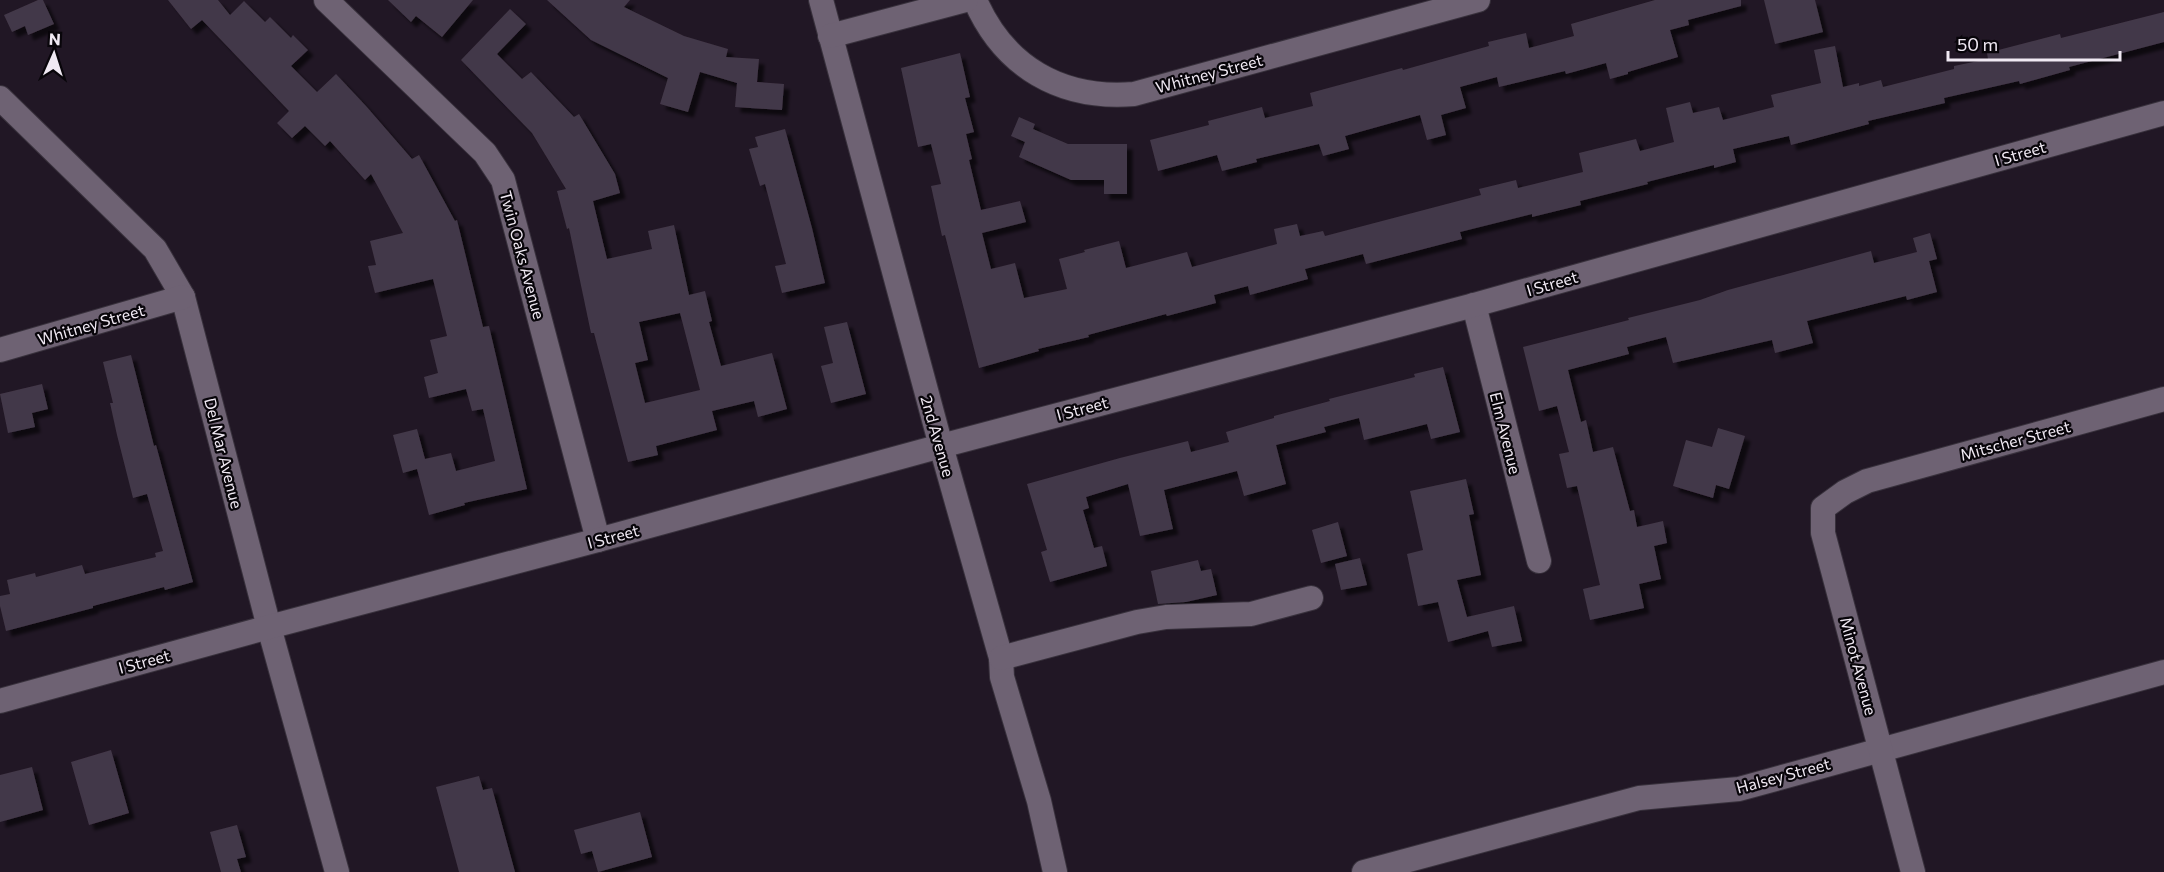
<svg xmlns="http://www.w3.org/2000/svg" width="2164" height="872" font-family="Commissioner,sans-serif">
	<style>
		.building { fill: #433848; fill-rule: evenodd; filter: url(#shadow) }
		.lines { fill: none; stroke-linecap: round; stroke-linejoin: round }
		.minor-casing { stroke: #38313c; stroke-width: 26 }
		.minor { stroke: #6e6273; stroke-width: 24 }
		.labels { text-anchor: middle; dominant-baseline: central; stroke-width: 4.5; stroke-linejoin: round; paint-order: stroke }
		.street-label { font-size: 16px; fill: #f0e9f3; stroke: #08050a }
	</style>
	<defs>
		<filter id="shadow"><feDropShadow dx="5.5" dy="5.5" stdDeviation="1.5" flood-color="#0009"/></filter>
	</defs>
	<rect width="100%" height="100%" fill="#211725"/>
	<g class="building">
		<polygon points="38,0 43,0 54,24 28,35 25,26 12,32 4,15"/>
		<polygon points="168,0 218,0 230,15 244,1 265,22 270,17 291,38 293,35 308,50 291,66 317,92 336,74 366,106 412,159 419,155 455,221 457,220 483,327 489,326 527,489 464,503 465,505 429,515 417,469 403,473 393,435 417,429 425,459 451,453 456,471 495,461 483,409 472,411 466,389 429,398 424,377 438,373 430,340 447,336 433,279 375,293 368,266 376,265 370,241 403,233 371,174 365,180 330,141 325,146 305,126 292,138 277,123 289,111 202,20 191,29"/>
		<polygon points="388,0 473,0 442,37 416,16 411,22"/>
		<polygon points="547,0 630,0 624,7 684,36 728,49 726,57 759,59 757,82 784,84 782,110 735,107 737,83 700,72 688,112 660,104 668,78 591,40"/>
		<polygon points="1655,0 1741,0 1741,6 1688,20 1689,25 1670,30 1678,57 1628,72 1628,74 1610,79 1606,63 1566,74 1565,71 1499,87 1497,77 1460,87 1466,108 1441,115 1446,135 1427,140 1420,115 1345,136 1349,149 1323,156 1319,144 1256,159 1257,162 1222,171 1217,155 1158,171 1150,140 1209,125 1208,121 1262,107 1265,118 1313,106 1310,93 1402,68 1403,70 1489,46 1488,42 1526,33 1529,48 1574,36 1571,24"/>
		<polygon points="1764,0 1815,0 1823,32 1775,44"/>
		<path d="M510 9 526 24 497 54 522 79 531 72 574 117 579 114 615 174 620 193 593 201 607 259 652 249 648 231 674 225 689 295 705 291 712 321 709 322 721 366 772 353 787 409 758 417 754 401 712 411 717 430 656 446 658 455 628 462 594 333H591L569 228 567 229 557 191 566 189 532 133 461 60ZM680 313 700 390 645 403 635 363 648 360 639 322Z"/>
		<polygon points="2164,12 2164,42 2069,67 2070,70 2020,84 2019,81 1944,98 1945,103 1868,121 1869,124 1791,145 1789,136 1733,149 1736,162 1714,168 1714,165 1647,182 1648,184 1580,201 1581,205 1532,217 1532,214 1460,232 1462,239 1366,264 1363,254 1305,269 1308,279 1250,295 1248,286 1214,295 1216,303 1167,316 1166,314 1088,335 1089,337 1038,349 1039,351 979,368 945,235 942,236 931,186 941,184 931,144 918,147 901,68 960,53 970,97 965,98 974,132 966,134 972,159 969,160 981,210 1020,201 1026,222 982,233 991,269 1015,263 1024,298 1067,289 1059,259 1085,252 1084,250 1119,241 1126,268 1187,252 1192,267 1277,244 1274,229 1297,224 1300,236 1323,231 1325,236 1481,195 1479,189 1516,180 1518,188 1583,172 1579,153 1636,139 1640,151 1674,142 1666,108 1690,102 1693,113 1719,107 1723,120 1774,107 1771,95 1821,83 1814,50 1835,46 1843,87 1859,83 1859,86 1881,80 1883,87 1954,69 1954,66 1988,59 1987,53 2060,34 2061,38"/>
		<polygon points="1019,117 1035,124 1033,129 1068,144 1127,144 1127,194 1104,194 1104,180 1071,180 1019,157 1025,142 1011,136"/>
		<polygon points="785,129 812,228 825,283 782,293 775,266 786,264 765,184 760,186 749,149 758,147 755,137"/>
		<polygon points="1930,233 1937,259 1929,261 1937,292 1907,300 1906,296 1807,321 1813,343 1775,353 1772,340 1673,363 1666,337 1627,347 1629,354 1568,370 1581,422 1586,420 1593,452 1613,447 1630,511 1634,510 1637,527 1663,521 1667,543 1654,546 1661,579 1639,584 1644,608 1590,620 1583,589 1600,585 1577,486 1567,488 1559,454 1569,452 1557,406 1539,411 1523,347 1629,320 1628,318 1700,300 1728,290 1871,251 1874,263 1917,252 1913,238"/>
		<polygon points="847,322 866,394 831,403 821,366 833,363 824,327"/>
		<polygon points="131,355 154,446 156,445 193,582 165,590 164,587 93,606 93,608 6,631 0,606 0,596 10,594 7,580 35,573 36,577 82,565 85,574 156,557 155,553 163,551 147,494 133,498 117,435 110,403 113,403 103,362"/>
		<polygon points="1443,367 1460,432 1431,439 1427,424 1364,440 1359,418 1324,427 1326,432 1276,445 1286,484 1244,496 1237,471 1164,490 1173,529 1140,536 1128,484 1086,497 1089,508 1083,510 1094,548 1102,546 1107,566 1050,582 1041,552 1047,550 1027,484 1120,458 1188,441 1191,452 1229,442 1226,432 1274,418 1274,416 1330,401 1329,399 1415,377 1414,374"/>
		<polygon points="42,384 48,409 32,413 35,427 8,433 0,394"/>
		<polygon points="1718,428 1745,436 1729,489 1716,485 1713,498 1673,486 1686,440 1712,447"/>
		<polygon points="1466,479 1474,514 1469,515 1481,575 1457,580 1467,617 1514,606 1522,641 1492,647 1488,631 1448,642 1438,602 1418,606 1407,554 1423,550 1410,491"/>
		<polygon points="1338,522 1347,556 1321,563 1312,530"/>
		<polygon points="1360,558 1367,585 1341,590 1335,564"/>
		<polygon points="1198,560 1201,571 1211,569 1217,595 1186,602 1158,604 1151,571"/>
		<polygon points="111,750 129,813 89,825 71,762"/>
		<polygon points="32,767 43,810 0,822 0,775"/>
		<polygon points="479,776 483,790 492,788 515,872 459,872 436,787"/>
		<polygon points="640,812 652,857 598,872 592,851 581,854 574,830"/>
		<polygon points="237,825 246,857 237,859 241,872 221,872 210,832"/>
	</g>
	<g class="lines">
		<g class="minor-casing">
			<g id="minor">
				<polyline points="326,0 485,153 503,180 598,540"/>
				<polyline points="821,0 941,446 1001,658 1002,677 1039,801 1055,872"/>
				<path d="M975 0C1004 67 1061 100 1134 94L1478 0"/>
				<polyline points="830,36 966,0"/>
				<polyline points="0,98 155,249 183,297 269,627 337,872"/>
				<polyline points="1474,305 1539,561"/>
				<polyline points="0,350 183,297"/>
				<polyline points="1001,658 1137,622 1166,617 1251,614 1311,598"/>
				<polyline points="0,701 269,627 598,540 941,446 1474,305 2164,113"/>
				<polyline points="1364,872 1639,798 1739,789 2164,672"/>
				<polyline points="1913,872 1823,533 1823,508 1845,492 1867,481 2164,399"/>
			</g>
		</g>
		<use href="#minor" class="minor"/>
	</g>
	<g class="labels">
		<g class="street-label">
			<text transform="translate(1209 73) rotate(-15)">Whitney Street</text>
			<text transform="translate(2020 153) rotate(-16)">I Street</text>
			<text transform="translate(523 255) rotate(75)">Twin Oaks Avenue</text>
			<text transform="translate(1552 283) rotate(-16)">I Street</text>
			<text transform="translate(91 324) rotate(-16)">Whitney Street</text>
			<text transform="translate(1082 408) rotate(-15)">I Street</text>
			<text transform="translate(1506 433) rotate(76)">Elm Avenue</text>
			<text transform="translate(938 436) rotate(74)">2nd Avenue</text>
			<text transform="translate(2015 440) rotate(-15)">Mitscher Street</text>
			<text transform="translate(224 453) rotate(76)">Del Mar Avenue</text>
			<text transform="translate(613 536) rotate(-15)">I Street</text>
			<text transform="translate(144 661) rotate(-15)">I Street</text>
			<text transform="translate(1859 666) rotate(75)">Minot Avenue</text>
			<text transform="translate(1783 775) rotate(-15)">Halsey Street</text>
		</g>
	</g>
	<g transform="translate(54 54) rotate(3)" stroke="#08050a" stroke-width="4.5" paint-order="stroke">
	<path d="M0-4.5L10 22L0 15L-10 22Z" fill="#f0e9f3"/>
	<text y="-9" font-size="16" font-weight="bold" text-anchor="middle" fill="#f0e9f3">N</text>
	</g>
	<path d="M1948 51v9h172v-9" fill="none" stroke="#f0e9f3" stroke-width="3"/>
	<text x="1957" y="51" font-size="18" fill="#f0e9f3" stroke="#08050a" stroke-width="4.5" paint-order="stroke">50 m</text>
</svg>
